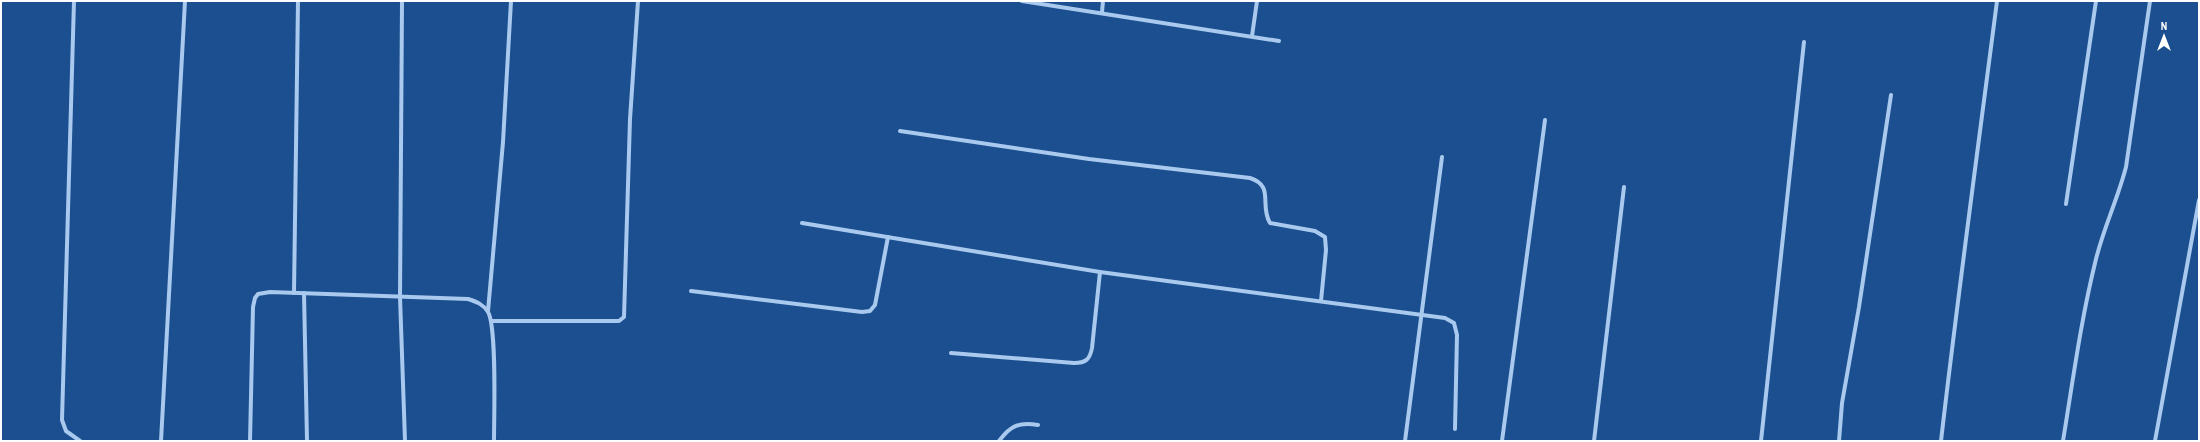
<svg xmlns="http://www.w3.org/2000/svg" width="2200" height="442" font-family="'Archivo Narrow',sans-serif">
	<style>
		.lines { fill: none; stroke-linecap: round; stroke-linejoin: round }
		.minor { stroke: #a9c9ee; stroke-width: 4 }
	</style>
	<rect width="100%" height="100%" fill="#1b4f8f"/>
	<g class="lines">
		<g class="minor">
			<polyline points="74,1 62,420 66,431 80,441"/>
			<polyline points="402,1 400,297 405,441"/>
			<polyline points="1022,1 1279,41"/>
			<polyline points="1102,12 1103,1"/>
			<polyline points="1252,36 1257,1"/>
			<path d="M900 131 1089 159 1250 178C1275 186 1259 205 1270 223L1315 231 1325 237 1326 250 1321 301"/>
			<polyline points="2066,204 2096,1"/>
			<polyline points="802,223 1100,272 1445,318 1454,323 1457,335 1455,429"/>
			<polyline points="691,291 862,312 870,311 875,305 888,237"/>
			<polyline points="294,293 298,1"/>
			<polyline points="304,293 307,441"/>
			<polyline points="488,311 503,142 511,1"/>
			<polyline points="491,321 619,321 624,317 630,119 638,1"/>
			<path d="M951 353 1074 363C1086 363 1090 359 1092 348L1100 272"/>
			<polyline points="161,441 185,1"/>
			<path d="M250 441 253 307 255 298 258 294 270 292 468 299C477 302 483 304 488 312 497 327 494 418 494 441"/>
			<path d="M999 441C1011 425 1019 422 1038 425"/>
			<polyline points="1405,441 1442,157"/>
			<polyline points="1502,441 1545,120"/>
			<polyline points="1594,441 1624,187"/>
			<polyline points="1761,441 1804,42"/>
			<polyline points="1839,441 1842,403 1859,307 1891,95"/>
			<path d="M1941 441C1958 294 1978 148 1997 1"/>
			<path d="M2063 441C2073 380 2081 319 2096 259 2104 227 2118 198 2126 167L2150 1"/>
			<polyline points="2155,441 2199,200"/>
		</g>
	</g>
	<rect width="2200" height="442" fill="none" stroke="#ffffff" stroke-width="4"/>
	<g transform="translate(2164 36)" stroke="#1b4f8f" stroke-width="3" paint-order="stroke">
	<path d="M0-3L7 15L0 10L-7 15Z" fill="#ffffff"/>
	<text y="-6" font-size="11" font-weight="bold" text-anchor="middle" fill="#ffffff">N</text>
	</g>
</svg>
